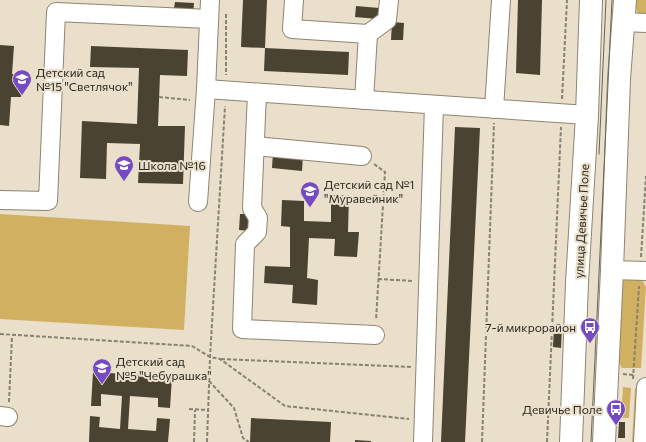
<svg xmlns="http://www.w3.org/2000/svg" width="646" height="442" font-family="Commissioner,sans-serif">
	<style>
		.green { fill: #d2b061 }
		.building { fill: #4b4331 }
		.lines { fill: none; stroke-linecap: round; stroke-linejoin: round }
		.minor-casing { stroke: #8e8572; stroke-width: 20 }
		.major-casing { stroke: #8e8572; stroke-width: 24 }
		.path { stroke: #888274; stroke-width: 2; stroke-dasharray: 4 2; stroke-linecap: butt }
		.minor { stroke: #fff; stroke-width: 18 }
		.major { stroke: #fff; stroke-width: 22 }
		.tram { stroke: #6a6559; stroke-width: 1 }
		.labels { text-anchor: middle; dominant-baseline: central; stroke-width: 4; stroke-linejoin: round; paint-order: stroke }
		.poi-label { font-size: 12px; fill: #2b2820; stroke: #e9dfca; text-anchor: start }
		.street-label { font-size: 12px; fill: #2b2820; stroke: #e9dfca }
	</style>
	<rect width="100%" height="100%" fill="#e9dfca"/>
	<g class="green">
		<polygon points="636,0 646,0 646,15 638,14 636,7"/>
		<polygon points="0,214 190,226 184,330 0,319"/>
		<polygon points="632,276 642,280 646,287 641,368 622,368 614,354 622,279"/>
		<polygon points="623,387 631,388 629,418 621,418"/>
		<polygon points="635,388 640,388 638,442 632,442"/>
	</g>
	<g class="building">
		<polygon points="243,0 267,0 265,48 241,47"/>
		<polygon points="518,0 542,0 540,75 516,73"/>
		<polygon points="175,2 194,3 193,16 173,14"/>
		<polygon points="356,6 379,8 378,19 355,17"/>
		<polygon points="392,22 404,23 403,40 391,40"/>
		<polygon points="0,45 14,46 12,74 22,75 21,97 11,97 9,126 0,125"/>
		<polygon points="91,46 188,50 187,76 160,75 158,126 185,126 183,184 138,183 140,144 107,143 106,179 80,178 82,121 137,124 139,68 90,67"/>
		<polygon points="265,48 349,52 348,75 264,71"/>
		<polygon points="455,127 480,128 465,442 441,442"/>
		<polygon points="273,152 303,154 302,171 272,168"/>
		<polygon points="331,195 349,195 348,232 359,232 357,257 334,256 335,239 309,238 307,278 318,280 317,305 292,303 293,285 264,283 265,266 290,267 290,227 281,226 282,200 304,201 304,221 331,222"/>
		<polygon points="240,214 252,214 251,231 239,230"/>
		<polygon points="554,327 562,327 561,348 553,347"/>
		<polygon points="93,372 172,377 170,408 158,407 158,398 130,396 128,429 156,431 157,418 170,419 168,442 89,442 90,416 100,417 99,427 120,429 122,396 101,394 101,406 91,406"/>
		<polygon points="251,418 331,422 330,442 250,442"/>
		<polygon points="619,422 625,422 625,438 618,438"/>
		<polygon points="355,440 371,441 371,442 355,442"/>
	</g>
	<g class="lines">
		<g class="minor-casing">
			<g id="minor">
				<polyline points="294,0 292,29 368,34 364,100"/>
				<polyline points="624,22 646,23"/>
				<polyline points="368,34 387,20 389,0"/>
				<polyline points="206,89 587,115"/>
				<polyline points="257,93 252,208 258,218 257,232 245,244 242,329 375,335"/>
				<polyline points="494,109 501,0"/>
				<polyline points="255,146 362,156"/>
				<polyline points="0,200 48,201 56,12 209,19"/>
				<polyline points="198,202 206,89 210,0"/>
				<polyline points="612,270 646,271"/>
				<polyline points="0,416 8,417"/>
				<polyline points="423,442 434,105"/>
				<polyline points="643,442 646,387"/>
			</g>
		</g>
		<g class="major-casing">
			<g id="major">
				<polyline points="571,442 577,283 587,115 591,0"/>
				<polyline points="604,442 612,270 619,79 625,0"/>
			</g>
		</g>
		<g class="path">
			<polyline points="226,14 226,75"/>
			<polyline points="159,97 190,100"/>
			<polyline points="562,99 567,0"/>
			<polyline points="374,164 385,172 376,320"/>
			<polyline points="641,257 646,176"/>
			<polyline points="378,279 413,281"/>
			<polyline points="0,334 192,346 210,357 220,359 285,406 409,419"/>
			<polyline points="221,359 411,367"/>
			<polyline points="623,374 633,375"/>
			<polyline points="633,379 639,286"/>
			<polyline points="209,381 234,408 243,438 249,442"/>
			<polyline points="9,402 12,336"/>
			<polyline points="189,409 208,410"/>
			<polyline points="194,442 195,410"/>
			<polyline points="207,442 210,357 225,106"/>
			<polyline points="482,442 494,123"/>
			<polyline points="547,442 561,127"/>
		</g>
		<use href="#minor" class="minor"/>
		<use href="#major" class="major"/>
		<g class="tram">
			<polyline points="599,154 606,0"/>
			<polyline points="591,442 612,0"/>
		</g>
	</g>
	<defs>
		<g id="school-pin" transform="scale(1)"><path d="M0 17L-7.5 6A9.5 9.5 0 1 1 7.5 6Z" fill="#764ac3" stroke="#e9dfca"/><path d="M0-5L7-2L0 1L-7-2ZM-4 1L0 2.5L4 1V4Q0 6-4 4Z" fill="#fff"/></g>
		<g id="bus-pin" transform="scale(1)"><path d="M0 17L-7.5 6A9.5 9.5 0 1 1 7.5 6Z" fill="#764ac3" stroke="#e9dfca"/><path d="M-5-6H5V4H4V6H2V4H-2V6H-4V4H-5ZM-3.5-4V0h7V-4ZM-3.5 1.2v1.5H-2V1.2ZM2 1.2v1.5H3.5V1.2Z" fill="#fff"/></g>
	</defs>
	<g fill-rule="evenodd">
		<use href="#school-pin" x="22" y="79"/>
		<use href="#school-pin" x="124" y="165"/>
		<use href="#school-pin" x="310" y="191"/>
		<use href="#bus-pin" x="590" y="327"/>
		<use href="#school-pin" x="102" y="368"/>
		<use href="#bus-pin" x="616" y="409"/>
	</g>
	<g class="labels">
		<g class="poi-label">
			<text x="36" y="72">Детский сад<tspan x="36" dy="14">№15 "Светлячок"</tspan></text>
			<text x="138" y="165">Школа №16</text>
			<text x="324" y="184">Детский сад №1<tspan x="324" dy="14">"Муравейник"</tspan></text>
			<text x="576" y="327" text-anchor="end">7-й микрорайон</text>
			<text x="116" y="361">Детский сад<tspan x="116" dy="14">№5 "Чебурашка"</tspan></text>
			<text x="602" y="409" text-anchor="end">Девичье Поле</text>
		</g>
		<g class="street-label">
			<text transform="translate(581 221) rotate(-87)">улица Девичье Поле</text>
		</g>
	</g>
</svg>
